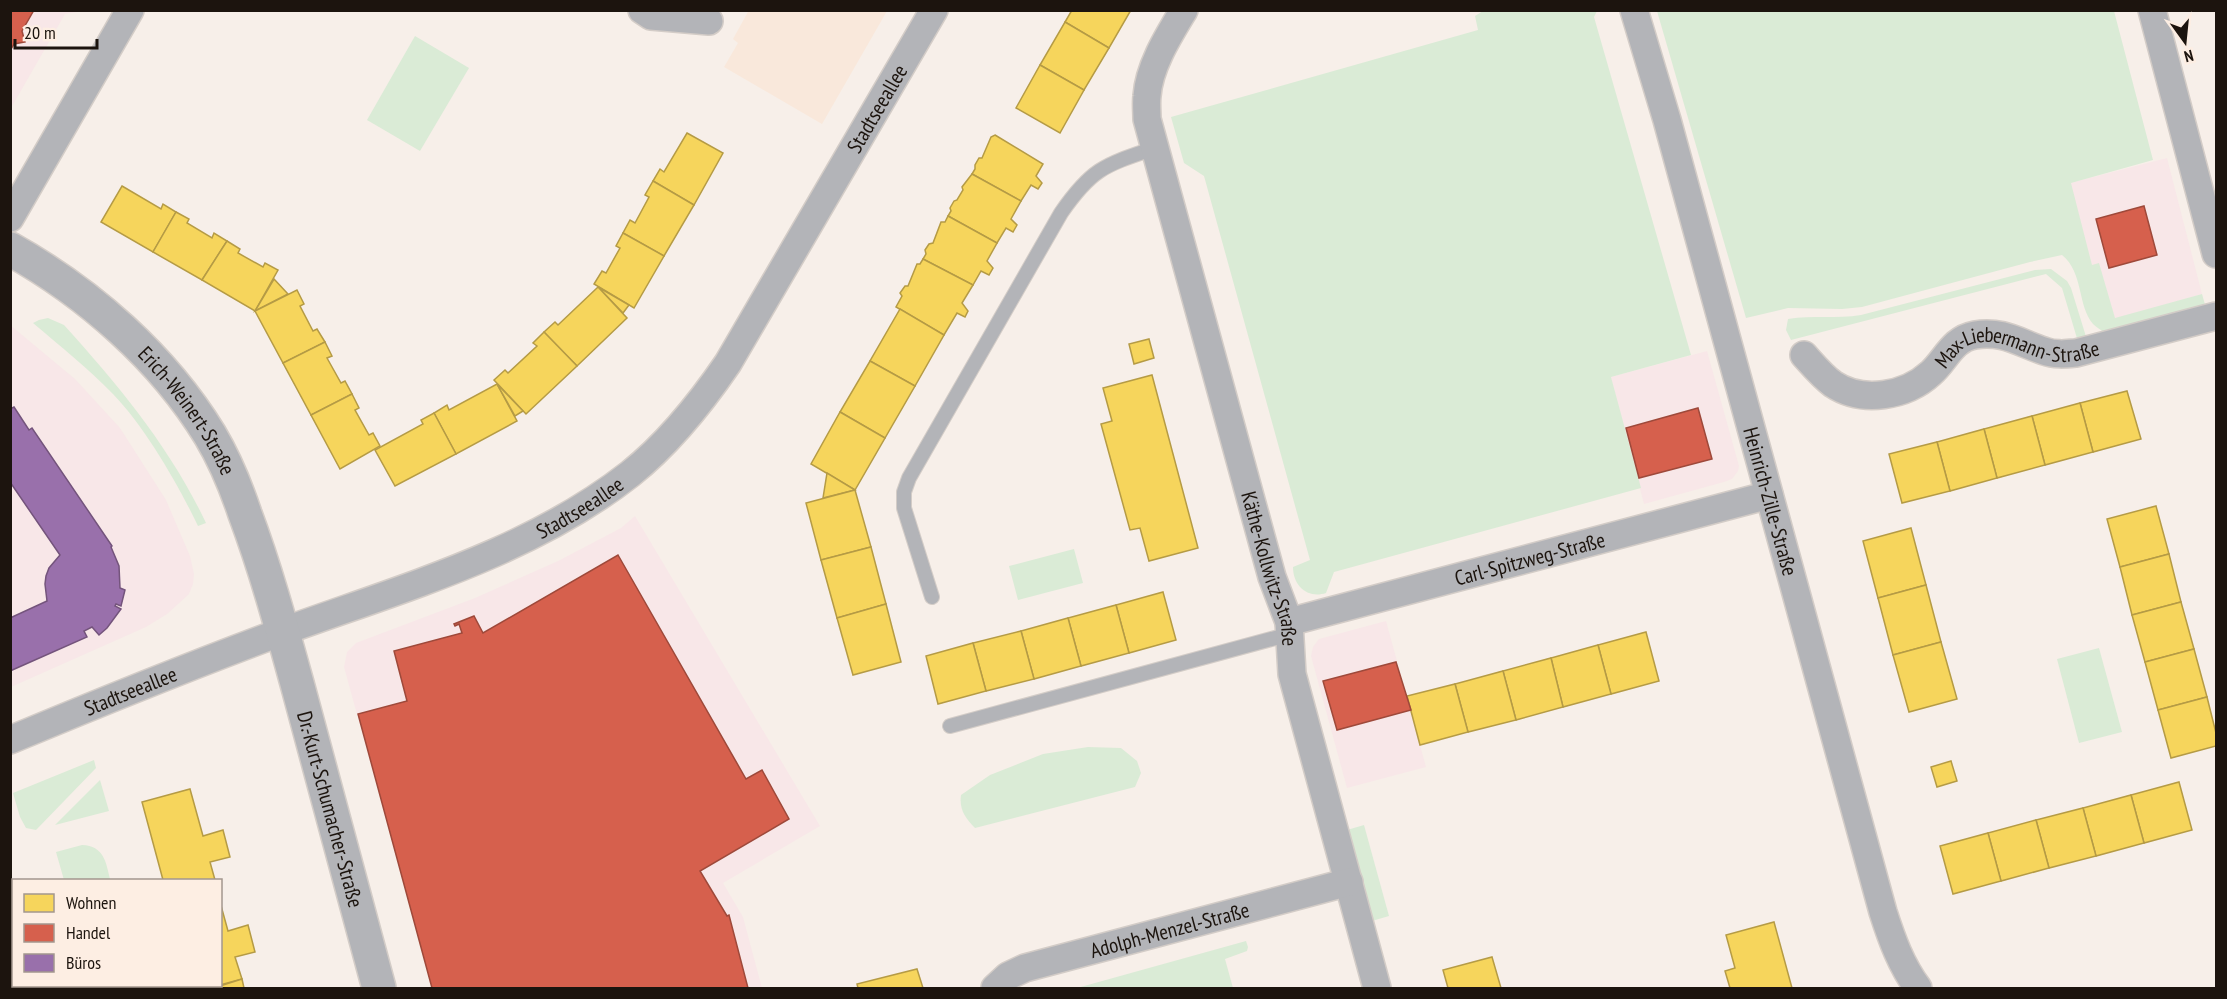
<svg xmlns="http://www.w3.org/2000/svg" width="2227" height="999" font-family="'PT Sans Narrow',sans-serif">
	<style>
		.commercial { fill: #f8e7e8 }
		.built { fill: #f9e8db }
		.green { fill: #daebd6 }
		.homes { fill: #f6d55c; stroke: #b59b45; stroke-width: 1.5 }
		.shops { fill: #d6604d; stroke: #9e493a; stroke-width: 1.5 }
		.offices { fill: #9970ab; stroke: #74547c; stroke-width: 1.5 }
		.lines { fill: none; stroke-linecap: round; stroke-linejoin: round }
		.service-casing { stroke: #d3ccc7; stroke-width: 16 }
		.minor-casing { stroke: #d3ccc7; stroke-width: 30 }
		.tertiary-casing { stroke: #d3ccc7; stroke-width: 36 }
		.service { stroke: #b3b4b8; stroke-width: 14 }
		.minor { stroke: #b3b4b8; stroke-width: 27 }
		.tertiary { stroke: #b3b4b8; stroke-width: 33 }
		.labels { text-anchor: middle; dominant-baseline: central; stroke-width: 6; stroke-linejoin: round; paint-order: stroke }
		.street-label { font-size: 21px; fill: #1c140e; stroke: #fdeee3 }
	</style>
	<rect width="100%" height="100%" fill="#f7efe9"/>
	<g class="commercial">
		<polygon points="11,11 83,11 65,14 11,108"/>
		<polygon points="2167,158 2202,294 2115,319 2099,264 2092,265 2070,183"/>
		<polygon points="10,325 75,379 120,428 166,500 190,556 194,574 193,584 189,594 167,614 146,627 11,687"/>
		<polygon points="1707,351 1739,466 1738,471 1732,479 1724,482 1644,504 1611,377"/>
		<polygon points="635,516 820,826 723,883 743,917 762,988 432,988 344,667 347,652 356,643 475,598 558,561 621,528"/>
		<polygon points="1386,621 1426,767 1347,788 1311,656 1313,647 1319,639"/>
	</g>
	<polygon class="built" points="749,10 887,10 887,11 822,124 724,67 738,43 733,39"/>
	<g class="green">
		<path d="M1483 11H1597L1594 17 1691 355 1611 377 1641 488 1334 572 1326 593C1308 599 1293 586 1293 567L1310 560 1204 176 1184 163 1171 117 1478 30 1475 16Z"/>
		<path d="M1657 11H2114L2153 160 2071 183 2092 265 2099 263 2115 318 2202 294 2206 308 2105 333C2101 330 2096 327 2093 324 2077 305 2084 273 2062 255L2030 262 1862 307 1842 309 1788 308 1746 318Z"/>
		<polygon points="415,36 469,68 420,151 367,120"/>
		<path d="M2051 269 2067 281 2071 288 2088 343 2079 345 2062 288 2046 274 1791 340 1786 330 1788 319C1812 315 1837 319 1861 315L2035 270Z"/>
		<path d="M48 318 64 325C119 386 170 447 206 523L198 526C178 484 145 427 113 394 88 368 60 346 33 323L39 320Z"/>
		<polygon points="1074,549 1083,583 1018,600 1009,566"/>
		<polygon points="2099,648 2122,732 2079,743 2057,659"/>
		<path d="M1088 747 1121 748 1137 761 1141 773 1135 787 975 828C965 818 959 809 961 795L990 775 1043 754Z"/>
		<polygon points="94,760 96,768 36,830 26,828 20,817 13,793"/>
		<polygon points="100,780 109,811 55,825"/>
		<polygon points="1364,825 1389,916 1372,921 1347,830"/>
		<path d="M82 845C104 846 106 862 110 879L64 880 56 852Z"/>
		<polygon points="1246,941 1248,947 1247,951 1225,959 1233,988 1077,988"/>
	</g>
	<g class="homes">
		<polygon points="1072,10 1131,10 1109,48 1065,22"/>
		<polygon points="1065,22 1109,48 1084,90 1040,65"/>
		<polygon points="1040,65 1084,90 1060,133 1016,108"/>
		<polygon points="687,133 723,153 694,205 653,181 660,169 664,172"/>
		<polygon points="995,135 1043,164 1036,176 1042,183 1038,189 1031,185 1021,201 972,174 975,169 975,165 979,158 982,158 991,137"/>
		<polygon points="972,174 1021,201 1011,219 1017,225 1013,232 1006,228 997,243 948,216 951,211 950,208 954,201 957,200 963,190 962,187"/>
		<polygon points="653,181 694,205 664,256 623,233 630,220 635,223 649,197 645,195"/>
		<polygon points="122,186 161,209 163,204 176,212 153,252 101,222"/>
		<polygon points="176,212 189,219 187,223 212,238 214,233 227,241 202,280 153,252"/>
		<polygon points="948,216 997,243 987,261 993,268 989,275 981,271 973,285 923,259 926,254 925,250 929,244 933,243 941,222 945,222"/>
		<polygon points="623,233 664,256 634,308 594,284 602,271 606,273 620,248 616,246"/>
		<polygon points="227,241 240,249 238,253 263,267 265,263 278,270 255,311 202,280"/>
		<polygon points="923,259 973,285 962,303 968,311 965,317 957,313 944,335 896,307 902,296 900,293 905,286 908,286 917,264 920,264"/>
		<polygon points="274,279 288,294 255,311"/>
		<polygon points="598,287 629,305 623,313"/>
		<polygon points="598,287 627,318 577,366 544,332 555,322 558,325"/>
		<polygon points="297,290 304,304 300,306 313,331 317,329 325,342 283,363 255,311"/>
		<polygon points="900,309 944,335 915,386 870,361"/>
		<polygon points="544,332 577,366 526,414 494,380 505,370 508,373 537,346 533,343"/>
		<polygon points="1149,339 1154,358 1134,364 1129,344"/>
		<polygon points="325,342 332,356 327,358 341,383 345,381 352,394 311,415 283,363"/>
		<polygon points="870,361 915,386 885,438 840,412"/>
		<polygon points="1152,375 1198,548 1149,561 1140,528 1130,530 1101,424 1112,421 1103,388"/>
		<polygon points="497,384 517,421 456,454 434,413 447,405 449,410"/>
		<polygon points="497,384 523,411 515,416"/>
		<polygon points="2127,391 2141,439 2093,452 2080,403"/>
		<polygon points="352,394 359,408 355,410 369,435 373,433 380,446 340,469 311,415"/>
		<polygon points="2080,403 2093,452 2045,465 2032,416"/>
		<polygon points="840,412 885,438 855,490 811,464"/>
		<polygon points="434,413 456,454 395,486 375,450 423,424 421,420"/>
		<polygon points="2032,416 2045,465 1997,478 1984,429"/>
		<polygon points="1984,429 1997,478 1950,491 1937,442"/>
		<polygon points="1937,442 1950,491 1902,503 1889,454"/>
		<polygon points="827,473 855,490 823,498"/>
		<polygon points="855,490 871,547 821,560 806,503"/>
		<polygon points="2156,506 2169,554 2120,567 2107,519"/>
		<polygon points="1911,528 1926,585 1878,598 1863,541"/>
		<polygon points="871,547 886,604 837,618 821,560"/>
		<polygon points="2169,554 2181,602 2132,615 2120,567"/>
		<polygon points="1926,585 1941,642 1893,655 1878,598"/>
		<polygon points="1163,592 1176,640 1129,653 1116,605"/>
		<polygon points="2181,602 2194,649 2145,662 2132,615"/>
		<polygon points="886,604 901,662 853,675 837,618"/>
		<polygon points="1116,605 1129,653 1081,666 1068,618"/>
		<polygon points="1068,618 1081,666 1034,679 1021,631"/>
		<polygon points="1021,631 1034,679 986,691 973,643"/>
		<polygon points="1646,632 1659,681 1611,694 1598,645"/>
		<polygon points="1941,642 1957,699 1909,712 1893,655"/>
		<polygon points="973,643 986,691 938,704 926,656"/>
		<polygon points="1598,645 1611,694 1563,707 1551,658"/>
		<polygon points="2194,649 2207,697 2158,710 2145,662"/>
		<polygon points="1551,658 1563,707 1516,720 1503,671"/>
		<polygon points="1503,671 1516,720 1468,732 1455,684"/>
		<polygon points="1455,684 1468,732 1420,745 1407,696"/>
		<polygon points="2207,697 2216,733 2216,746 2171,758 2158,710"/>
		<polygon points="1951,761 1957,781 1937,787 1931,767"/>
		<polygon points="2179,782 2192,830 2144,843 2131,795"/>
		<polygon points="190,789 203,836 223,830 230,857 210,862 215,880 163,880 142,802"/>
		<polygon points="2131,795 2144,843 2096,856 2083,808"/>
		<polygon points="2083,808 2096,856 2049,868 2036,820"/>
		<polygon points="2036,820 2049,868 2001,881 1988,833"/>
		<polygon points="1988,833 2001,881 1953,894 1940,846"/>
		<polygon points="220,902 228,931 248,925 255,952 235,957 242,979 220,985"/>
		<polygon points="1774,922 1792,988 1730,988 1725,971 1735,968 1726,935"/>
		<polygon points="1492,957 1501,988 1448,988 1443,970"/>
		<polygon points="917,969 923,988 858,988 857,984"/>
		<polygon points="242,979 244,988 208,988 220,986"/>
		<polygon points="191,986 219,986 208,988 192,988"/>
	</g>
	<g class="shops">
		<polygon points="10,10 34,10 22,31 25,42 14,44 10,51"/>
		<polygon points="2144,206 2157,255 2109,268 2096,219"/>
		<polygon points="1698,408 1712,459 1639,478 1626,428"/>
		<polygon points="618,555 746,779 762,770 789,819 700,871 727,916 729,915 748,988 432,988 358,714 407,701 394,651 462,633 459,624 455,626 454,624 474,616 483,633"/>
		<polygon points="1396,662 1411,710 1337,730 1323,681"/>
	</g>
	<polygon class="offices" points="14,407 29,430 32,428 112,546 111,547 119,566 120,588 125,590 121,606 116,604 115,606 121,609 107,628 99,635 92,627 84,631 87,637 10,671 10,618 47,601 45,584 46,576 49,568 60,555 10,482 10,409"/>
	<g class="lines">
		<g class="service-casing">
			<g id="service">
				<path d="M932 597 904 508V492L909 478 1061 213C1092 168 1105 165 1155 148"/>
				<polyline points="950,726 1290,634"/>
			</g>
		</g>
		<g class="minor-casing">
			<g id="minor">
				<polyline points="642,10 651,16 709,21"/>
				<path id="s1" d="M1184 10C1169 35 1149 66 1147 96 1146 103 1147 112 1147 119L1272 577 1289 622 1292 674 1377 988"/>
				<path id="s2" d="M1634 10 1667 120 1883 912C1892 940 1901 965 1918 988"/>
				<polyline points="2152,10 2216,254"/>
				<polyline points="10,218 130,10"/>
				<path id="s3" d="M1804 355C1813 365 1822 376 1833 384 1863 404 1906 396 1931 373 1946 360 1952 339 1975 335 2002 330 2020 343 2044 351 2055 355 2065 354 2076 353L2216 316"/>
				<path id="s4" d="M1289 622 1769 495"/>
				<path id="s5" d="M10 740C101 702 192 665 284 631 402 588 529 553 630 474 669 443 700 404 728 363L934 10"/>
				<path id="s6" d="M995 988 1008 976 1025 968 1349 882"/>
			</g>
		</g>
		<g class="tertiary-casing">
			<g id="tertiary">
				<path id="s7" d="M10 249C89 293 163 358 210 435 225 460 236 487 245 514 266 570 282 629 298 687 325 788 352 888 379 988"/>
			</g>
		</g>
		<use href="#service" class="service"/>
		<use href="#minor" class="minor"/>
		<use href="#tertiary" class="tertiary"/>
	</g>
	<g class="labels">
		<g class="street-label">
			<text stroke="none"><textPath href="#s5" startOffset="1120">Stadtseeallee</textPath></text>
			<text stroke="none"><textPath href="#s3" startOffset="246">Max-Liebermann-Straße</textPath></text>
			<text stroke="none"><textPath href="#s7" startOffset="243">Erich-Weinert-Straße</textPath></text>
			<text stroke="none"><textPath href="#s2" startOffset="510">Heinrich-Zille-Straße</textPath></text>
			<text stroke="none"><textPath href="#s5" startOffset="616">Stadtseeallee</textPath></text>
			<text stroke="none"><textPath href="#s4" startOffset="249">Carl-Spitzweg-Straße</textPath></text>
			<text stroke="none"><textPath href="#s1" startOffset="584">Käthe-Kollwitz-Straße</textPath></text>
			<text stroke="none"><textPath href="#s5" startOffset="130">Stadtseeallee</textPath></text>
			<text stroke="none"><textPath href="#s7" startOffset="670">Dr.-Kurt-Schumacher-Straße</textPath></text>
			<text stroke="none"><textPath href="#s6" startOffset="186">Adolph-Menzel-Straße</textPath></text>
		</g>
	</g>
	<rect width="2227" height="999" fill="none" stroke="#1c140e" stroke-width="24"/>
	<rect x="12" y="879" width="210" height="108" fill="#fdeee3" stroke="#a3978e" stroke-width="1.5"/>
	<rect x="24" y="894" width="30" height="18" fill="#f6d55c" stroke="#a3978e" stroke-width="1.5"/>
	<text x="66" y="909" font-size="18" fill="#1c140e">Wohnen</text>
	<rect x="24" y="924" width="30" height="18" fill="#d6604d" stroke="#a3978e" stroke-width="1.5"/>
	<text x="66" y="939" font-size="18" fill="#1c140e">Handel</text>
	<rect x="24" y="954" width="30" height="18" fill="#9970ab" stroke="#a3978e" stroke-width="1.5"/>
	<text x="66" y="969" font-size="18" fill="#1c140e">Büros</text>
	<g transform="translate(2185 42) rotate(165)" stroke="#fdeee3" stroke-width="4.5" paint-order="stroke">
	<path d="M0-4.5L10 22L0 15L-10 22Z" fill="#1c140e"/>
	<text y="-9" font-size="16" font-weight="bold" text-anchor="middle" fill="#1c140e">N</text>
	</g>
	<path d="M15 39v9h82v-9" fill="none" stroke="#1c140e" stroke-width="3"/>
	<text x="24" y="39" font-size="18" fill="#1c140e" stroke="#fdeee3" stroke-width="4.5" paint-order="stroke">20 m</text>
</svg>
